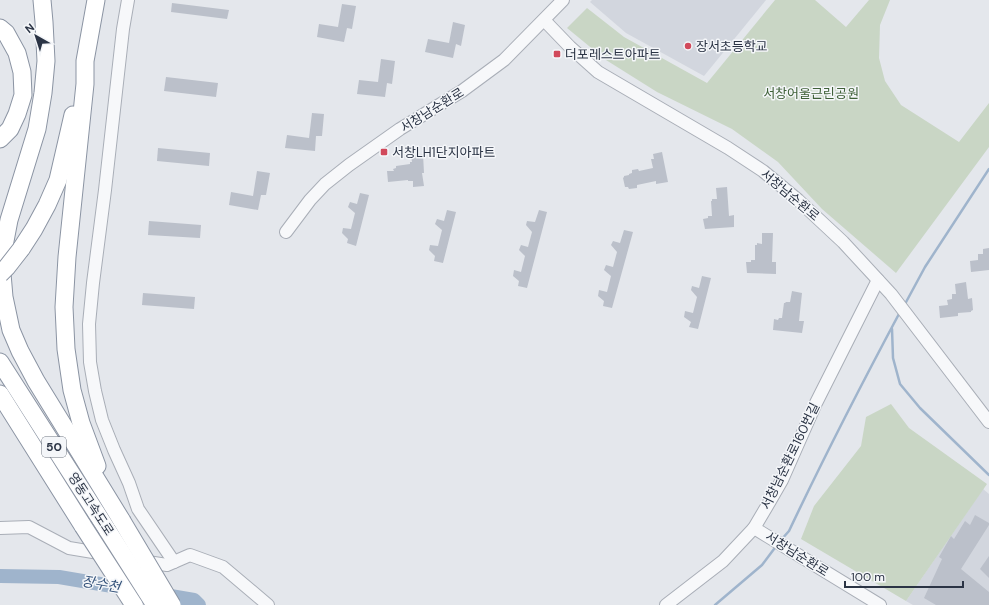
<svg xmlns="http://www.w3.org/2000/svg" width="989" height="605" font-family="'DM Sans','Noto Sans KR',sans-serif">
	<style>
		.built { fill: #d2d6de }
		.green { fill: #c9d6c5 }
		.lines { fill: none; stroke-linecap: round; stroke-linejoin: round }
		.stream { stroke: #9fb4cc; stroke-width: 2.5 }
		.river { stroke: #9fb4cc; stroke-width: 14 }
		.building { fill: #bbc0ca }
		.minor-casing { stroke: #a9aeb7; stroke-width: 14 }
		.highway-casing { stroke: #8b94a3; stroke-width: 19 }
		.minor { stroke: #f7f8fa; stroke-width: 12 }
		.highway { stroke: #fff; stroke-width: 17 }
		.highway-bridge-casing { stroke: #8b94a3; stroke-width: 19; stroke-linecap: butt }
		.highway-bridge { stroke: #fff; stroke-width: 17 }
		.poi-dot { fill: #d1495b; stroke: #f4f6f9; stroke-width: 1.5 }
		.labels { text-anchor: middle; dominant-baseline: central; stroke-width: 3; stroke-linejoin: round; paint-order: stroke }
		.shield { fill: #f4f6f9; stroke: #676e7b; stroke-width: 1 }
		.shield-label { font-size: 12px; font-weight: bold; fill: #2b3445 }
		.poi-label { font-size: 13px; fill: #2b3445; stroke: #f4f6f9; text-anchor: start }
		.park-label { font-size: 13px; fill: #3f6138; stroke: #f4f6f9 }
		.street-label { font-size: 13px; fill: #2b3445; stroke: #f4f6f9 }
		.water-label { font-size: 14px; font-style: italic; fill: #34527a; stroke: #f4f6f9 }
	</style>
	<rect width="100%" height="100%" fill="#e4e7ec"/>
	<g class="built">
		<polygon points="592,0 766,0 704,76 626,33 590,2"/>
		<polygon points="983,489 989,494 989,605 913,605 906,601"/>
	</g>
	<g class="green">
		<polygon points="775,0 815,0 846,27 869,0 890,0 880,25 879,58 885,81 901,105 959,142 989,103 989,147 896,273 822,209 778,162 732,129 657,92 606,60 567,28 587,8 624,37 707,83"/>
		<polygon points="891,404 909,428 987,484 906,601 801,539 814,506 861,446 866,417"/>
	</g>
	<g class="lines">
		<g class="stream">
			<polyline points="905,304 925,267 989,169"/>
			<polyline points="892,329 893,358 900,384 920,408 989,475"/>
			<path d="M781 540 789 531C824 457 861 385 900 312"/>
			<polyline points="715,605 762,565 777,545"/>
		</g>
		<polyline class="river" points="0,576 59,577 194,600 199,605"/>
	</g>
	<g class="building">
		<polygon points="172,3 229,10 227,19 171,12"/>
		<polygon points="342,4 356,6 352,29 347,28 344,42 317,37 319,24 338,27"/>
		<polygon points="453,22 465,25 461,46 456,44 453,58 425,52 428,39 449,43"/>
		<polygon points="381,59 395,61 392,84 387,83 385,97 357,94 359,80 378,82"/>
		<polygon points="166,77 218,83 216,97 164,91"/>
		<polygon points="312,113 324,114 322,136 316,136 315,151 285,148 287,135 309,138"/>
		<polygon points="158,148 210,153 209,166 157,161"/>
		<polygon points="662,152 668,182 656,184 656,181 637,185 637,188 629,189 628,187 625,187 623,178 624,177 624,176 629,175 629,174 632,173 632,170 638,169 639,171 653,168 651,159 654,159 653,154"/>
		<polygon points="423,154 424,173 422,173 424,186 413,187 413,181 408,181 408,180 388,182 387,171 394,171 393,169 396,168 396,166 410,164 410,162 412,162 411,156"/>
		<polygon points="257,171 270,173 266,195 261,195 258,210 229,205 231,192 253,196"/>
		<polygon points="727,187 729,216 734,215 734,227 705,229 703,219 708,218 708,216 712,216 711,201 712,201 712,199 717,199 716,188"/>
		<polygon points="360,193 369,195 356,246 347,243 348,239 342,233 343,228 351,229 355,213 348,207 350,202 357,204"/>
		<polygon points="447,210 456,212 443,263 434,261 435,256 429,250 430,245 438,246 442,230 435,224 437,219 444,221"/>
		<polygon points="539,210 547,212 527,288 518,286 519,281 513,276 514,270 521,272 525,256 519,250 521,245 528,247 532,232 526,225 527,221 535,222"/>
		<polygon points="149,221 201,225 200,238 148,235"/>
		<polygon points="624,230 633,232 612,308 603,306 604,301 598,296 599,290 607,292 611,276 604,270 606,265 613,267 617,252 611,245 613,241 620,243"/>
		<polygon points="762,233 773,233 772,262 776,262 776,274 747,273 746,262 751,262 751,260 755,260 755,245 757,245 757,243 762,244"/>
		<polygon points="989,248 989,270 971,272 970,261 978,260 978,254 983,254 983,249"/>
		<polygon points="702,276 711,278 698,329 689,327 691,322 684,317 685,311 693,313 697,297 691,290 692,286 699,288"/>
		<polygon points="966,282 968,299 972,298 973,310 971,311 971,312 958,313 958,316 940,318 939,306 948,305 947,300 952,299 952,294 956,294 955,284"/>
		<polygon points="792,291 802,293 799,321 804,321 802,333 773,330 774,319 778,320 779,318 782,318 784,303 785,303 786,302 790,302"/>
		<polygon points="143,293 195,297 194,309 142,305"/>
		<polygon points="975,515 989,523 989,525 961,569 989,592 989,605 936,605 924,598 942,559 939,557 951,536 954,539 965,521 970,525"/>
		<polygon points="989,556 989,578 980,569"/>
	</g>
	<g class="lines">
		<g class="minor-casing">
			<g id="minor">
				<polyline points="128,0 123,29 105,190 93,283 89,324 90,362 95,391 102,420 114,450 129,483 138,509 174,562"/>
				<polyline points="544,20 570,47 598,72 728,148 763,171 798,200 843,242 891,294 989,422"/>
				<polyline points="286,232 310,200 325,184 349,165 400,129 462,91 504,60 563,0"/>
				<polyline points="0,528 29,527 69,548 105,554"/>
				<polyline points="754,528 880,605"/>
				<polyline points="141,561 167,565 190,555 223,567 268,605"/>
				<polyline points="666,605 723,561 754,528 770,501 782,480 816,403 878,280"/>
			</g>
		</g>
		<g class="highway-casing">
			<g id="highway">
				<polyline points="42,0 44,22 46,61 43,93 37,129 9,220 1,262 4,297 11,330 20,351 36,381 122,521"/>
				<polyline points="96,0 85,61 85,84 67,257 64,307 66,349 72,390 81,423 97,466"/>
				<polyline points="0,28 6,33 17,53 22,72 23,95 17,114 10,129 0,139"/>
				<polyline points="21,249 34,229 47,205 58,180 73,115"/>
				<polyline points="0,362 108,531"/>
				<polyline points="0,394 83,526"/>
			</g>
		</g>
		<use href="#minor" class="minor"/>
		<use href="#highway" class="highway"/>
		<g class="highway-bridge-casing">
			<g id="highway-bridge">
				<polyline points="0,274 7,267 21,249"/>
				<polyline points="122,521 172,605"/>
				<polyline points="83,526 134,605"/>
				<polyline points="108,531 155,605"/>
			</g>
		</g>
		<use href="#highway-bridge" class="highway-bridge"/>
	</g>
	<g class="poi-dot">
		<circle cx="688" cy="46" r="4"/>
		<rect x="553" y="50" width="8" height="8" rx="2"/>
		<rect x="380" y="148" width="8" height="8" rx="2"/>
	</g>
	<g class="labels">
		<rect class="shield" x="42" y="437" width="24" height="20" rx="3"/>
		<g class="shield-label">
			<text x="54" y="447">50</text>
		</g>
		<g class="poi-label">
			<text x="696" y="46">장서초등학교</text>
			<text x="565" y="54">더포레스트아파트</text>
			<text x="392" y="152">서창LH1단지아파트</text>
		</g>
		<g class="park-label">
			<text x="811" y="93">서창어울근린공원</text>
		</g>
		<g class="street-label">
			<text transform="translate(432 110) rotate(-32)">서창남순환로</text>
			<text transform="translate(790 195) rotate(40)">서창남순환로</text>
			<text transform="translate(790 456) rotate(-64)">서창남순환로160번길</text>
			<text transform="translate(91 504) rotate(57)">영동고속도로</text>
			<text transform="translate(797 554) rotate(32)">서창남순환로</text>
		</g>
		<g class="water-label">
			<text transform="translate(101 584) rotate(10)">장수천</text>
		</g>
	</g>
	<g transform="translate(36 36) rotate(321)" stroke="#f4f6f9" stroke-width="3" paint-order="stroke">
	<path d="M0-3L7 15L0 10L-7 15Z" fill="#2b3445"/>
	<text y="-6" font-size="11" font-weight="bold" text-anchor="middle" fill="#2b3445">N</text>
	</g>
	<path d="M845 581v6h118v-6" fill="none" stroke="#2b3445" stroke-width="2"/>
	<text x="851" y="581" font-size="12" fill="#2b3445" stroke="#f4f6f9" stroke-width="3" paint-order="stroke">100 m</text>
</svg>
